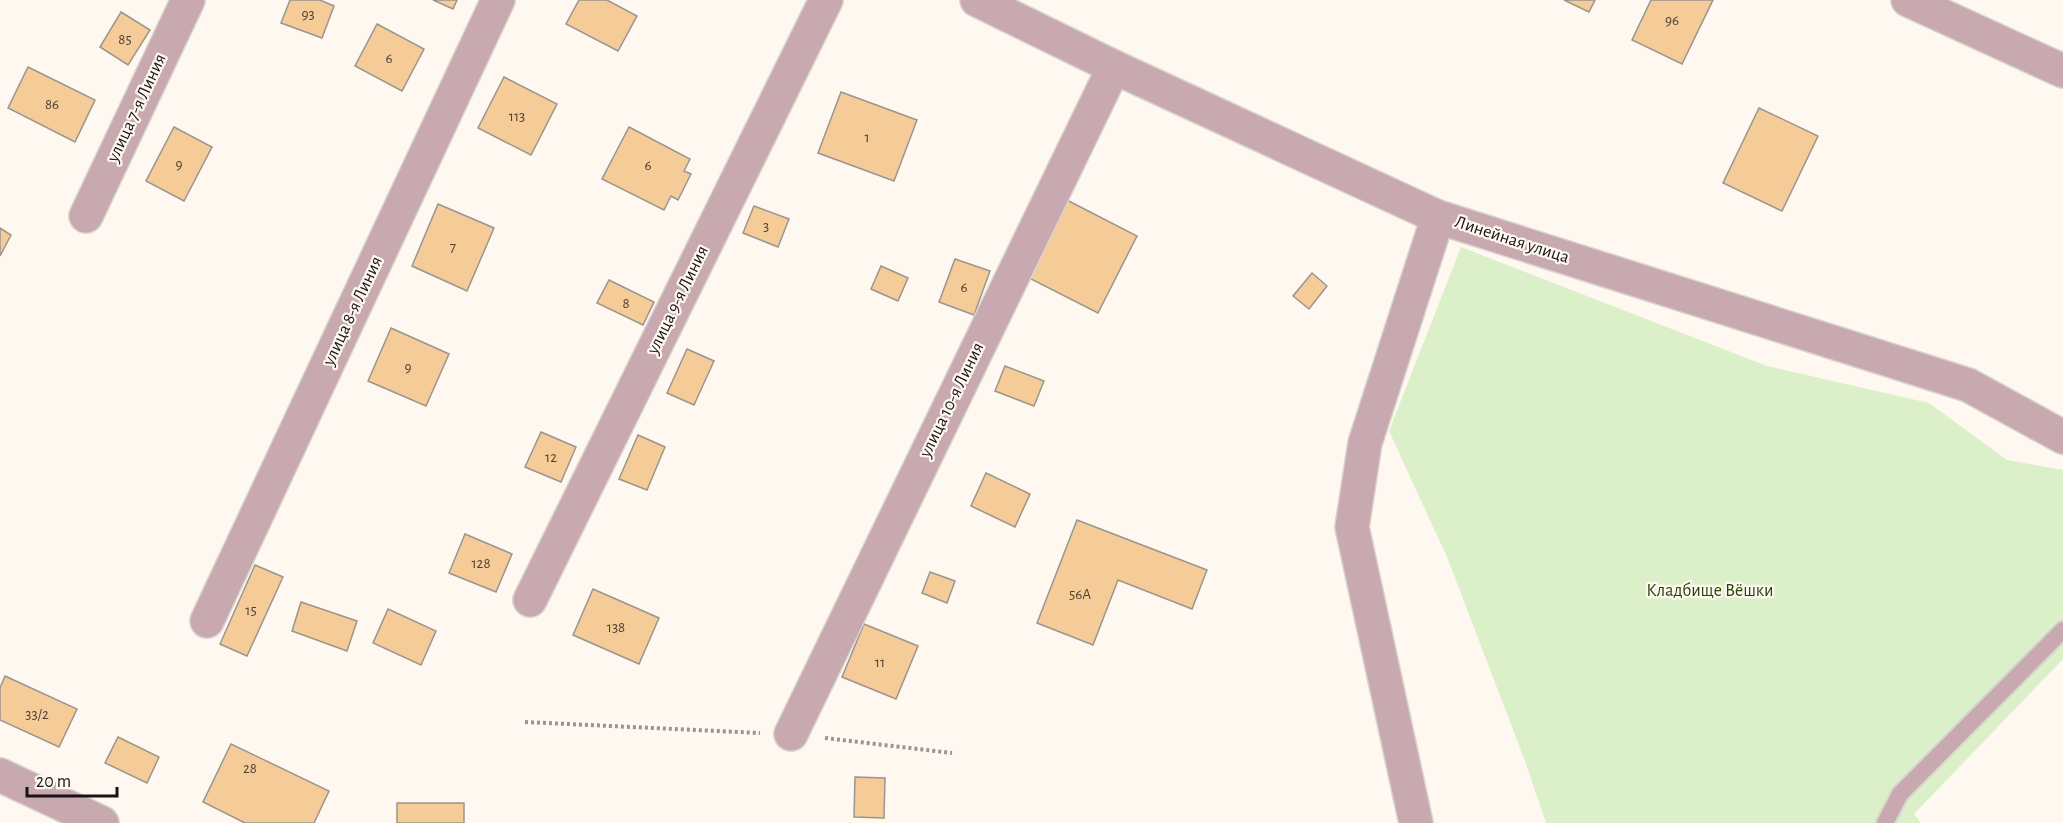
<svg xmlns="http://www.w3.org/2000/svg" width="2063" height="823" font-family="'Alegreya Sans',sans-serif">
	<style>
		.green { fill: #dbf0c9 }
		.building { fill: #f5cb98; stroke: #9a958f; stroke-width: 1.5 }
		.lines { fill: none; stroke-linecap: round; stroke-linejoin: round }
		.service-casing { stroke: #d9d4cd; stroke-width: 20 }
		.minor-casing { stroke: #d9d4cd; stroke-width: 36 }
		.path { stroke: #98948f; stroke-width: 4; stroke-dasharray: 3 3; stroke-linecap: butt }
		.service { stroke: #c8a9b0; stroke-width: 16 }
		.minor { stroke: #c8a9b0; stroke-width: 33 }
		.labels { text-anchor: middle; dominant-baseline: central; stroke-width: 4.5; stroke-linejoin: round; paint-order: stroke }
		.number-label { font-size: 15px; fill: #4e4234 }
		.street-label { font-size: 18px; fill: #171513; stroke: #fef8f1 }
		.park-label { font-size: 18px; fill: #2a4408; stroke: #fef8f1 }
	</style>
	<rect width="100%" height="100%" fill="#fef8f1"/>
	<polygon class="green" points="1461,247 1767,366 1929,403 2007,460 2063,470 2063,659 1914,814 1921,823 1546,823 1525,761 1447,557 1389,431"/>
	<g class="building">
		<polygon points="290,0 320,0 334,6 322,38 281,23"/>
		<polygon points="433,0 457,0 453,9"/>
		<polygon points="579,0 607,0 637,16 618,51 566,24"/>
		<polygon points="1564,0 1595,0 1589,12"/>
		<polygon points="1651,0 1713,0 1682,64 1632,40"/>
		<polygon points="121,12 150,30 128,65 100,47"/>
		<polygon points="377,24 424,49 402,91 355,66"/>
		<polygon points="28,67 95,100 75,142 8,108"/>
		<polygon points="504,77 557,104 531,155 478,128"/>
		<polygon points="841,92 917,120 894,181 818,153"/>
		<polygon points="1759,108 1818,136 1782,211 1723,183"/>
		<polygon points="174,127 212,147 184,201 146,181"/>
		<polygon points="629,127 690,159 684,171 691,174 678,200 671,196 664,210 602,179"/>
		<polygon points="1063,198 1137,236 1098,313 1025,276"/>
		<polygon points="438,204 494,228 467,291 412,266"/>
		<polygon points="754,206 789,219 778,247 743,233"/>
		<polygon points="0,228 11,235 0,256"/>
		<polygon points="955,259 990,271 974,315 939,302"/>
		<polygon points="881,266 908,278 898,301 871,289"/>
		<polygon points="1312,273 1327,286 1309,309 1293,296"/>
		<polygon points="609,280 654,302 643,325 597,303"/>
		<polygon points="391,328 449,354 426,406 368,381"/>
		<polygon points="687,349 714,361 694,405 667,393"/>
		<polygon points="1005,366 1044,381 1034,406 995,391"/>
		<polygon points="541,432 576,447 561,482 525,467"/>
		<polygon points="638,435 665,447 647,490 619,479"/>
		<polygon points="986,473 1030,494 1015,527 971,506"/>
		<polygon points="1077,520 1207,570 1192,609 1118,580 1093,645 1037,623"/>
		<polygon points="465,534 512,554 496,592 449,573"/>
		<polygon points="255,565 283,577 247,656 220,644"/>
		<polygon points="930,572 955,581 947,603 922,593"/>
		<polygon points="593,589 659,618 639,664 573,635"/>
		<polygon points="301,602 357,621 347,651 292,631"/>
		<polygon points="388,609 436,631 421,665 373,643"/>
		<polygon points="864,624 918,646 896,699 842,677"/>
		<polygon points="5,676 77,709 59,747 0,720 0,688"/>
		<polygon points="118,737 159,757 147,783 105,763"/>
		<polygon points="231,744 329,791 314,823 245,823 203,802"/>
		<polygon points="855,777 885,778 884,818 854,817"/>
		<rect x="397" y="803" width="67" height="20"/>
	</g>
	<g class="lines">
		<g class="service-casing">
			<polyline id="service" points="1885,823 1900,794 2063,630"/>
		</g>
		<g class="minor-casing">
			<g id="minor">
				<polyline points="977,0 1114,67 1438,217 1968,385 2063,437"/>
				<polyline points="1908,0 2063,71"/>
				<polyline points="86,216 188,0"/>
				<polyline points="530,600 826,0"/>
				<polyline points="207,621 498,0"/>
				<polyline points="791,734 1114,67"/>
				<polyline points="0,775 102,823"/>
				<polyline points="1416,823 1352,527 1365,443 1438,217"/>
			</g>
		</g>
		<g class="path">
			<polyline points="525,722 760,733"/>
			<polyline points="825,738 952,753"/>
		</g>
		<use href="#service" class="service"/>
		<use href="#minor" class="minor"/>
	</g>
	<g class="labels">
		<g class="number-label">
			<text x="308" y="14">93</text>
			<text x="1672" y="20">96</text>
			<text x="125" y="39">85</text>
			<text x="389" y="58">6</text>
			<text x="52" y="104">86</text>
			<text x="517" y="116">113</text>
			<text x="867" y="137">1</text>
			<text x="179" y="164">9</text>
			<text x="648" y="165">6</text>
			<text x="766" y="226">3</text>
			<text x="453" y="247">7</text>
			<text x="964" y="287">6</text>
			<text x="626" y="303">8</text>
			<text x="408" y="367">9</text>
			<text x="551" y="457">12</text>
			<text x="481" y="563">128</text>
			<text x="1080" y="594">56А</text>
			<text x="251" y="610">15</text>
			<text x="616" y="627">138</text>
			<text x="880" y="662">11</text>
			<text x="37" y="714">33/2</text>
			<text x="250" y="768">28</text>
		</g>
		<g class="street-label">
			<text transform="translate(137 108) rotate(-65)">улица 7-я Линия</text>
			<text transform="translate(1512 240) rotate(18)">Линейная улица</text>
			<text transform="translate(678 300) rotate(-64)">улица 9-я Линия</text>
			<text transform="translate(353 311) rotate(-65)">улица 8-я Линия</text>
			<text transform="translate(952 400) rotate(-64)">улица 10-я Линия</text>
		</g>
		<g class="park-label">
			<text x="1710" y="591">Кладбище Вёшки</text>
		</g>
	</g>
	<path d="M27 787v9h90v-9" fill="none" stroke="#171513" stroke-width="3"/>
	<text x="36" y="787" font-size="18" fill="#171513" stroke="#fef8f1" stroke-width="4.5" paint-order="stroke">20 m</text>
</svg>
